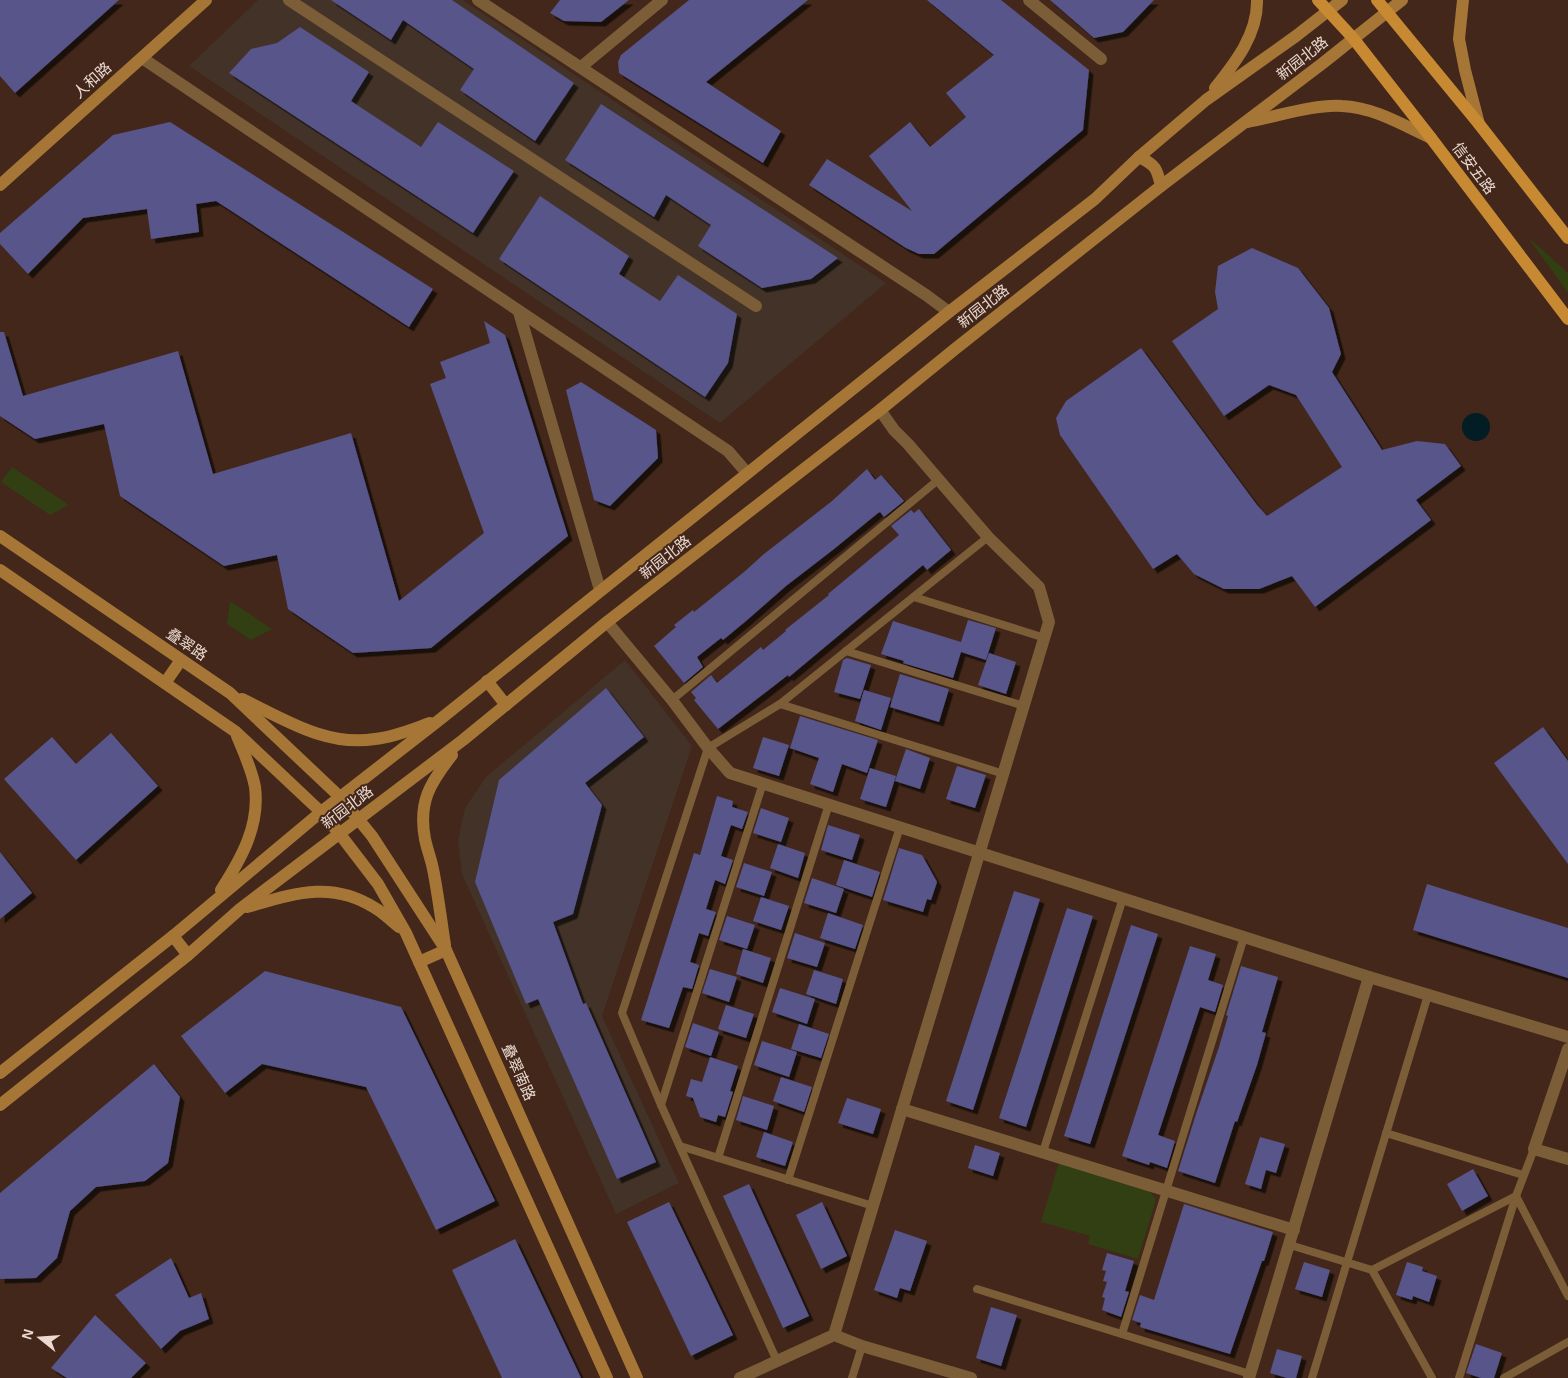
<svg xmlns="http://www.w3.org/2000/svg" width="1568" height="1378" font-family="Helvetica,'Noto Sans SC',sans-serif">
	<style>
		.commercial { fill: #423227 }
		.green { fill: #313f13 }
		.water { fill: #021d24 }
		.building { fill: #58548b; filter: url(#shadow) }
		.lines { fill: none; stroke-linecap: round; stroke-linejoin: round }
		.lane { stroke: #7b5d37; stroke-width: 8 }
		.street { stroke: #7b5d37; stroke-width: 12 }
		.secondary { stroke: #a67636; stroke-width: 12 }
		.primary { stroke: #c78931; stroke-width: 12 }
		.labels { text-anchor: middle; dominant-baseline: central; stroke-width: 4; stroke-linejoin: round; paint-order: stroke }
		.street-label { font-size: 15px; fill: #ecdad1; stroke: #42271a }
	</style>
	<defs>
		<filter id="shadow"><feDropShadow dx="4.5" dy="4.5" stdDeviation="0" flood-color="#0009"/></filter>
	</defs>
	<rect width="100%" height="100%" fill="#42271a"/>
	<g class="commercial">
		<polygon points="258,0 463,0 886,283 720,423 189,66"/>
		<polygon points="625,660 692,746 602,1016 679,1183 616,1214 462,874 458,840 465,808 486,777"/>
	</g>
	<g class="green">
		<polygon points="1527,236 1568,273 1568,293"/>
		<polygon points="12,467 69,505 50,515 1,482"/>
		<polygon points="230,601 272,629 251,640 227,624"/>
		<polygon points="1059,1162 1148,1189 1156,1200 1138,1259 1088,1244 1090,1236 1041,1222"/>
	</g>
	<circle class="water" cx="1476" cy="427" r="14"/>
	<g class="building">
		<polygon points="0,0 119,0 15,93 0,76"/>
		<polygon points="331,0 452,0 574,83 535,141 460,90 474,69 403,20 391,40"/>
		<polygon points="560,0 629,0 601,22 564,21 550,13"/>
		<polygon points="689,0 808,0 706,82 781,131 763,163 619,73 618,62 621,55"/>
		<polygon points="927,0 1001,0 1089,70 1083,130 934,254 919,254 906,248 809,185 827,159 912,211 869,156 910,122 930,147 966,117 946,93 994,55"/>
		<polygon points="1050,0 1154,0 1123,32 1094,38"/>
		<polygon points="300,27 369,72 351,101 421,147 438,122 514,171 473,233 229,73 251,49 277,43"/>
		<polygon points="601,104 838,258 811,279 762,288 698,246 711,225 666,195 654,217 565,160"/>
		<polygon points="170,122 433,289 409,327 216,201 196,204 199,232 151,239 147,209 83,218 28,274 0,244 0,233 113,135"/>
		<polygon points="540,196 629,256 619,274 660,301 678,275 737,314 728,363 705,397 499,259"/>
		<polygon points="1252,248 1298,268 1329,308 1341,354 1332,372 1382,450 1417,441 1445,444 1461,466 1416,500 1431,520 1315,607 1292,576 1259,589 1224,589 1194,574 1177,554 1153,569 1060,435 1056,418 1066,401 1141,348 1257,505 1267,516 1342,467 1296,395 1269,385 1224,416 1172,341 1218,309 1215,292 1218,266"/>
		<polygon points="484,321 505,335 568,536 431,648 353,653 288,609 277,555 224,566 120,496 104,424 35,439 0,416 0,332 4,332 23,396 178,351 213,474 351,433 399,601 484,533 430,384 446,378 440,362 490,343"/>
		<polygon points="581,382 656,430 658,458 610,506 594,500 566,390"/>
		<polygon points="867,469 875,480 881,475 904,501 884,517 880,512 878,513 834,549 786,586 746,621 723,640 721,638 697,657 703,667 684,683 654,646 676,627 674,625 693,610 694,612 744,572 764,554 832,501"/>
		<polygon points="919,509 951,550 927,570 923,565 789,677 788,675 718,729 694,700 696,698 691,692 711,675 717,683 761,647 763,650 786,631 785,630 829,595 828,594 899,535 891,526 911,510 914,513"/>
		<polygon points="968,620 996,628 986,660 961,652 953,678 903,663 904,661 881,654 893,621 961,642"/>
		<polygon points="989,653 1016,662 1006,694 978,685"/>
		<polygon points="847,658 871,665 860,699 834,692 843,660"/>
		<polygon points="900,674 949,689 939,722 890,707"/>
		<polygon points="606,688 644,737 585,783 602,805 573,914 553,922 583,1004 586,1003 656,1162 617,1179 538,999 526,1004 475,882 499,780"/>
		<polygon points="864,690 891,698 881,730 855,721"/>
		<polygon points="800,716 878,740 867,773 842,764 833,792 810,784 819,758 790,748"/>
		<polygon points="1543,727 1568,761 1568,864 1494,763"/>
		<polygon points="111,733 158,786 76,860 4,779 52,737 76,764"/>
		<polygon points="763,737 789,745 779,776 753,768"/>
		<polygon points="906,749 930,758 920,789 895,781"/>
		<polygon points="957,766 986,775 975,808 946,799"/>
		<polygon points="870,768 896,776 886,807 860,799"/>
		<polygon points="717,796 733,801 732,807 748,812 742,829 731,825 721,856 733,860 725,884 715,880 706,909 716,912 708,936 699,933 690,962 699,965 692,989 683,987 669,1028 641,1020 694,853 700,855"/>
		<polygon points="761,808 789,818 781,842 753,833"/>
		<polygon points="828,825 860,835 852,860 821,850"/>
		<polygon points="778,844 805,853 798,878 770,868"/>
		<polygon points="899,848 922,855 937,882 931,900 927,899 923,912 883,900"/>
		<polygon points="0,852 32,893 0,919"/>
		<polygon points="844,860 880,872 872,897 836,885"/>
		<polygon points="744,863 772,872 764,896 736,887"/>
		<polygon points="812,878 844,889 836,913 804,903"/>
		<polygon points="1427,884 1568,928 1568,978 1413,930"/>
		<polygon points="1014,891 1040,899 973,1110 946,1101"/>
		<polygon points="761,897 789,906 781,930 753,921"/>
		<polygon points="1067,908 1093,916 1026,1127 999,1118"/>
		<polygon points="828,913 863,925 855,949 820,938"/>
		<polygon points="727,916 755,925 747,949 719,940"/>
		<polygon points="1131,925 1158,934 1090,1144 1064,1136"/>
		<polygon points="795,933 825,943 817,967 787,958"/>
		<polygon points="1190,946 1216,954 1208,980 1223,985 1215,1012 1200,1007 1158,1135 1175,1141 1167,1168 1150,1162 1149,1165 1122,1156"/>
		<polygon points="743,949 771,958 763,983 736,974"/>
		<polygon points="1241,966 1278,977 1262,1032 1266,1033 1257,1065 1237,1122 1235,1121 1215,1183 1178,1171 1196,1114 1219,1047 1228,1016 1226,1015"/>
		<polygon points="710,969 737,977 729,1002 702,993"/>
		<polygon points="814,970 843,979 836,1004 806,994"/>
		<polygon points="265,971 401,1007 495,1201 436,1230 366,1087 262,1064 225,1093 181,1036"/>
		<polygon points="780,988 815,999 807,1024 772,1012"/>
		<polygon points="726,1005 754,1014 746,1038 718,1029"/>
		<polygon points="693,1023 719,1032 711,1056 685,1047"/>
		<polygon points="799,1024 829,1034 821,1058 791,1049"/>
		<polygon points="762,1041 797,1052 789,1077 754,1065"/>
		<polygon points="710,1057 738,1066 730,1091 733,1092 725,1117 718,1115 716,1122 700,1117 693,1098 686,1096 691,1079 702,1082"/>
		<polygon points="154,1064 180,1097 168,1163 145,1181 96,1187 70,1211 57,1258 36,1278 0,1279 0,1193"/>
		<polygon points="781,1077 812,1087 804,1112 773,1101"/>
		<polygon points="743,1096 774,1106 767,1130 736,1120"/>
		<polygon points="847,1098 881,1109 873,1134 838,1123"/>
		<polygon points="764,1132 793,1142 785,1166 756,1157"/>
		<polygon points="1260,1137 1285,1144 1276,1173 1266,1170 1261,1189 1245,1184"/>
		<polygon points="975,1145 1000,1153 993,1176 968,1168"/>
		<polygon points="1473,1169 1488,1196 1462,1211 1447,1184"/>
		<polygon points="749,1184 809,1316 783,1328 723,1196"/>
		<polygon points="669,1202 733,1335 691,1356 627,1222"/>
		<polygon points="822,1202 847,1256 821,1269 796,1215"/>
		<polygon points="1184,1204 1273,1232 1264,1261 1262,1261 1230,1354 1140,1327 1141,1323 1132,1320 1140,1295 1154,1300"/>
		<polygon points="895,1230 927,1241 910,1291 900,1288 897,1298 874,1290"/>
		<polygon points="515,1239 581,1378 502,1378 452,1270"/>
		<polygon points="1107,1253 1134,1261 1125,1291 1129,1292 1121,1317 1102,1310 1105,1298 1102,1297 1107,1282 1103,1281 1106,1271 1102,1270"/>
		<polygon points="171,1258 189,1298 201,1293 209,1319 180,1331 161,1349 115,1295"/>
		<polygon points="1304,1262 1330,1270 1322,1297 1295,1289"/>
		<polygon points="1407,1262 1423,1267 1422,1271 1437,1276 1429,1302 1413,1296 1412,1300 1396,1295"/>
		<polygon points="991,1307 1017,1315 1001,1366 976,1358"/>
		<polygon points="95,1315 146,1363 131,1378 67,1378 51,1368"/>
		<polygon points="1476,1344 1502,1353 1494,1378 1481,1378 1466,1373"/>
		<polygon points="1277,1349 1302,1356 1296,1378 1287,1378 1270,1373"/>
	</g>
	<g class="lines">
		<g class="lane">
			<polyline points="914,597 1045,638"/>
			<polyline points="846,651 1024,706"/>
			<polyline points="672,700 938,480"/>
			<polyline points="780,704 1004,774"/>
			<polyline points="661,1105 763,783"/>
			<polyline points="1386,1133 1523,1175"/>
			<polyline points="680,1146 873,1206"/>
			<polyline points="1043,1152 1123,898"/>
			<polyline points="718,1158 829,804"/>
			<polyline points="788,1180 900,827"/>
			<polyline points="1290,1245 1372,1270"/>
			<polyline points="977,1289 1250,1374"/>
			<polyline points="1122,1334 1244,937"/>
			<polyline points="777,1361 661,1105 622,1013 708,748 780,704 988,537"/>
			<polyline points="852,1378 862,1346"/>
			<polyline points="1312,1378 1428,995"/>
			<polyline points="1432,1378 1372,1270 1516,1196 1568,1296"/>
			<polyline points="1459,1378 1516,1196 1534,1149"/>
			<polyline points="1504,1378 1568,1342"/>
		</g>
		<g class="street">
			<polyline points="289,0 756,306"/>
			<polyline points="478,0 926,295 949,312"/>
			<polyline points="1029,0 1101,59"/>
			<polyline points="142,58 728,451 747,473"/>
			<polyline points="581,67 662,0"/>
			<polyline points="519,312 600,590"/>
			<polyline points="607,622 672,700 708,748 730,773 1369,977 1568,1037"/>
			<polyline points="1568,1049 1534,1149 1568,1159"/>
			<polyline points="902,1109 1294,1230"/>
			<polyline points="834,1335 1049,622 1039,587 988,537 908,444 894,430 880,410"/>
			<polyline points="740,1378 834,1335 862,1346 971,1378"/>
			<polyline points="1249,1378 1369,977"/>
		</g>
		<g class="secondary">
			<polyline points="1463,0 1459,39 1465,70 1479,124"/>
			<path d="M1215 88C1235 63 1258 34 1257 0"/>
			<path d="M1247 122C1275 117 1314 104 1342 106 1373 107 1403 125 1431 138"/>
			<path d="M1139 157C1156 165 1157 169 1161 186"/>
			<polyline points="0,185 206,0"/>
			<polyline points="0,536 230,693 340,797 372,836 446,950 637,1378"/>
			<polyline points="0,570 236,732 321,812 339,833 378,884 406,933 607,1378"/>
			<polyline points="487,681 506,705"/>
			<polyline points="165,683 181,660"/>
			<path d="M242 699C284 719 326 747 375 739 394 737 413 729 430 723"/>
			<path d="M221 890C241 859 260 826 255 787 252 770 244 753 237 736"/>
			<path d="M247 907C293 894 331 880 375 908 384 913 391 921 399 927"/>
			<polyline points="173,936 188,955"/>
			<path d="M445 945C441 919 438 894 433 869 431 859 427 849 425 839 418 802 430 783 452 755"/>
			<polyline points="419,962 446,950"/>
			<polyline points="0,1073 173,936 321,812 438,721 949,312 1095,199 1139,157 1206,100 1296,36 1342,0"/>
			<polyline points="0,1105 188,955 240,909 463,740 607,622 880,410 955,349 1161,186 1323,63 1402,0"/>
		</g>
		<g class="primary">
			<polyline points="1318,0 1353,38 1431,138 1568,319"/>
			<polyline points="1377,0 1479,124 1568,238"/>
		</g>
	</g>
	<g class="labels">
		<g class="street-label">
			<text transform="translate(1302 58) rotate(-38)">新园北路</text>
			<text transform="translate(92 80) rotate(-42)">人和路</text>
			<text transform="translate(1474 168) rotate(53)">信安五路</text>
			<text transform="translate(983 306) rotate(-38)">新园北路</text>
			<text transform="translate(665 557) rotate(-38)">新园北路</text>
			<text transform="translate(187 644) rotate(34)">叠翠路</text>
			<text transform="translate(347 807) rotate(-37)">新园北路</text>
			<text transform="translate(519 1072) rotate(66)">叠翠南路</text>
		</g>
	</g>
	<g transform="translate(40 1338) rotate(287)" stroke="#42271a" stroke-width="4" paint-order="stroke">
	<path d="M0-4L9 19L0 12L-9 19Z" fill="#ecdad1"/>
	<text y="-8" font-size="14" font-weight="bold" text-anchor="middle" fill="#ecdad1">N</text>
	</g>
</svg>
